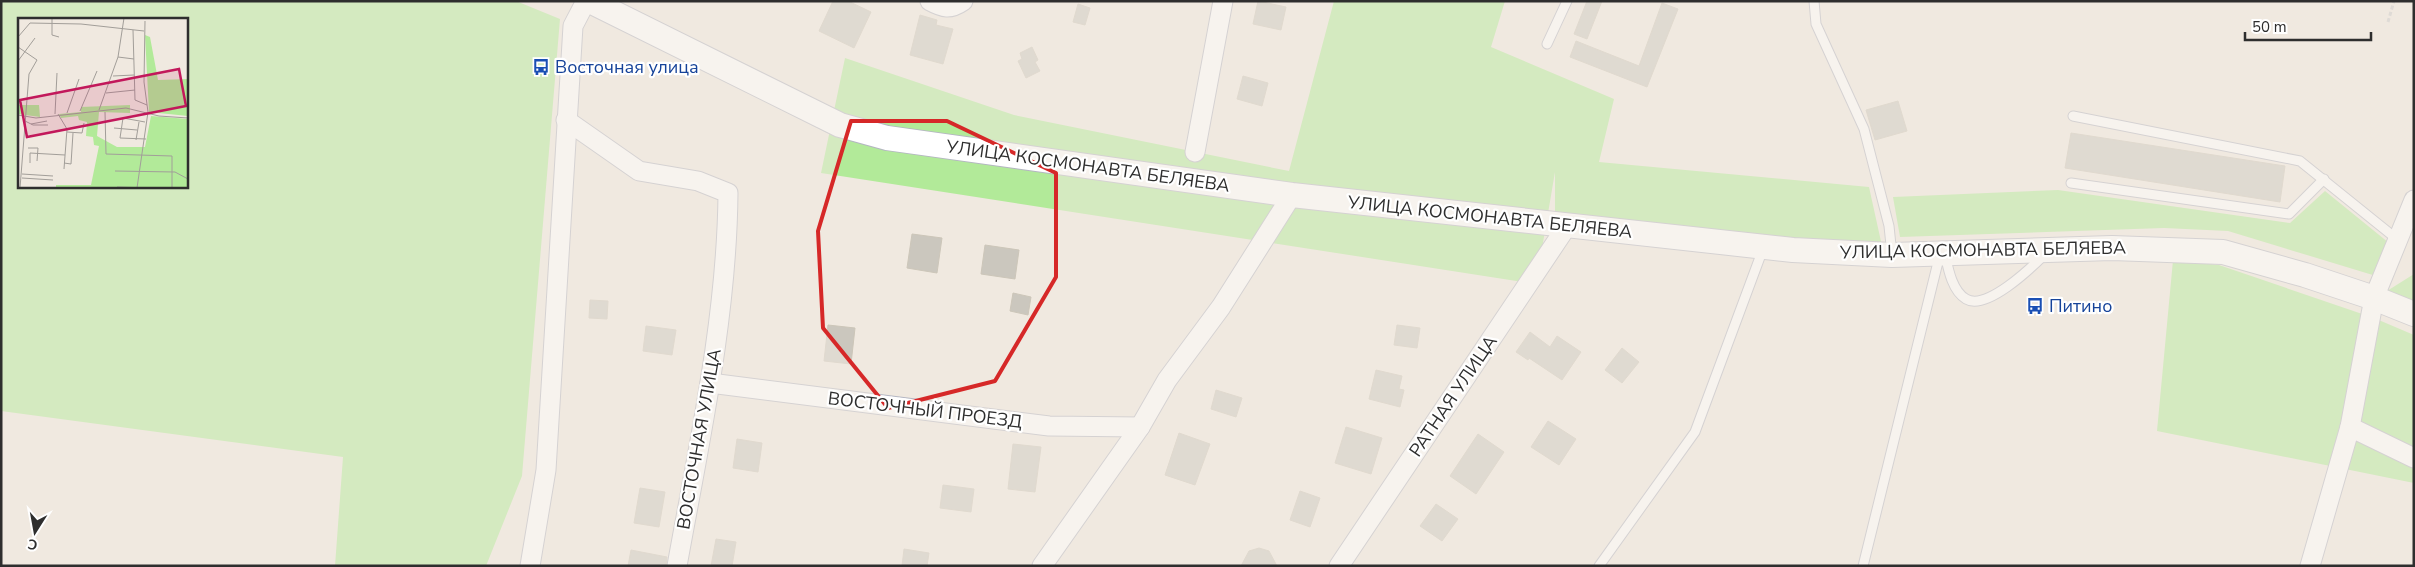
<svg xmlns="http://www.w3.org/2000/svg" width="2415" height="567" font-family="'Nunito Sans',sans-serif">
	<style>
		.green { fill: #b2ea99; fill-rule: evenodd }
		.building { fill: #cbc7be; stroke: #ccc6b9 }
		.lines { fill: none; stroke-linecap: round; stroke-linejoin: round }
		.service-casing { stroke: #b4b6c2; stroke-width: 11 }
		.minor-casing { stroke: #b4b6c2; stroke-width: 21 }
		.tertiary-casing { stroke: #b4b6c2; stroke-width: 26 }
		.path { stroke: #c9c9c9; stroke-width: 3; stroke-dasharray: 4 2.5; stroke-linecap: butt }
		.service { stroke: #fff; stroke-width: 9 }
		.minor { stroke: #fff; stroke-width: 19 }
		.tertiary { stroke: #fff; stroke-width: 24 }
		.marked { fill: none; stroke: #d62828; stroke-width: 4; stroke-linejoin: round }
		.labels { text-anchor: middle; dominant-baseline: central; stroke-width: 4.5; stroke-linejoin: round; paint-order: stroke }
		.transit-label { font-size: 18px; fill: #164399; stroke: #fff; text-anchor: start }
		.street-label { font-size: 18px; fill: #2e2e2e; stroke: #fff }
		.inset-road { fill: none; stroke: #a29e99; stroke-width: 1 }
		.view { fill: #c2185b; fill-opacity: 0.15; stroke: #c2185b; stroke-width: 2.5 }
		.inset-edge { fill: none; stroke: #2e2e2e; stroke-width: 2.5 }
	</style>
	<rect width="100%" height="100%" fill="#f0e9e0"/>
	<g class="green">
		<path d="M1 1H516L560 19 522 476 486 566H335L343 457 1 411ZM19 19H186V186H19Z"/>
		<polygon points="1334,1 1505,1 1491,47 1614,99 1599,162 1869,187 1882,246 1555,218 1555,172 1536,284 821,173 845,58 1014,115 1289,171"/>
		<polygon points="2058,190 2290,223 2325,191 2389,243 2376,276 2228,231 2164,228 1900,237 1893,197"/>
		<polygon points="2173,260 2219,265 2374,318 2414,335 2414,483 2157,431"/>
		<polygon points="2414,274 2414,302 2387,291"/>
	</g>
	<g class="building">
		<polygon points="833,1 848,1 871,12 854,48 819,31"/>
		<polygon points="1258,1 1286,7 1281,30 1253,24"/>
		<polygon points="1587,1 1602,1 1587,39 1574,34"/>
		<polygon points="1662,3 1678,9 1647,87 1570,57 1576,41 1639,66"/>
		<polygon points="1078,4 1090,8 1085,25 1073,22"/>
		<polygon points="920,15 937,20 936,25 953,29 943,64 910,55"/>
		<polygon points="1032,47 1038,60 1035,62 1040,71 1026,78 1018,61 1022,59 1020,53"/>
		<polygon points="1243,76 1268,83 1262,106 1237,99"/>
		<polygon points="1898,101 1907,131 1875,140 1866,110"/>
		<polygon points="2071,133 2285,166 2280,202 2065,168"/>
		<polygon points="912,234 942,238 937,273 907,268"/>
		<polygon points="985,245 1019,250 1015,279 981,274"/>
		<polygon points="1013,293 1031,297 1028,315 1010,311"/>
		<polygon points="590,300 608,301 607,319 589,318"/>
		<polygon points="828,325 855,328 851,364 824,361"/>
		<polygon points="1397,325 1420,328 1417,348 1394,345"/>
		<polygon points="646,326 676,330 672,355 643,351"/>
		<polygon points="1530,332 1550,347 1557,336 1581,352 1562,380 1529,358 1528,360 1516,352"/>
		<polygon points="1622,348 1639,362 1622,383 1605,370"/>
		<polygon points="1376,370 1402,376 1399,389 1404,390 1400,407 1369,399"/>
		<polygon points="1216,390 1242,398 1236,417 1211,409"/>
		<polygon points="1548,421 1576,439 1559,465 1531,447"/>
		<polygon points="1346,427 1382,438 1371,474 1335,463"/>
		<polygon points="1179,433 1210,444 1195,485 1165,475"/>
		<polygon points="1478,434 1504,452 1476,494 1450,476"/>
		<polygon points="737,439 762,443 758,472 733,468"/>
		<polygon points="1013,444 1041,447 1035,492 1008,489"/>
		<polygon points="943,485 974,489 971,512 940,508"/>
		<polygon points="640,488 665,492 659,527 634,523"/>
		<polygon points="1300,491 1320,498 1310,527 1290,520"/>
		<polygon points="1436,504 1458,519 1442,541 1420,526"/>
		<polygon points="716,539 736,542 732,566 711,566"/>
		<polygon points="1259,548 1269,551 1277,566 1241,566 1249,551"/>
		<polygon points="904,549 929,553 927,566 902,566"/>
		<polygon points="631,550 667,557 666,566 628,566"/>
	</g>
	<g class="lines">
		<g class="service-casing">
			<g id="service">
				<polyline points="1814,1 1816,24 1864,129 1889,226 1892,255"/>
				<polyline points="1547,44 1567,1"/>
				<polyline points="2073,116 2300,161 2398,240"/>
				<polyline points="2071,183 2289,214 2324,179"/>
				<path d="M1945 254C1948 268 1952 291 1966 299 1986 311 2030 269 2044 255"/>
				<polyline points="1599,566 1695,432 1763,249"/>
				<polyline points="1863,566 1940,254"/>
			</g>
		</g>
		<g class="minor-casing">
			<g id="minor">
				<path d="M930 1C943 8 950 10 963 1"/>
				<path d="M566 120 639 171 698 181 728 193C727 317 699 444 677 566"/>
				<polyline points="1195,152 1223,1"/>
				<polyline points="710,383 1049,426 1140,427"/>
				<polyline points="2350,427 2414,458"/>
				<polyline points="530,566 546,470 573,26 586,1"/>
				<polyline points="1042,566 1140,427 1167,380 1221,307 1292,195"/>
				<polyline points="1339,566 1567,226"/>
				<polyline points="2310,566 2350,427 2374,298 2414,200"/>
			</g>
		</g>
		<g class="tertiary-casing">
			<polyline id="tertiary" points="590,1 840,125 887,138 1292,195 1793,250 1892,255 2112,248 2223,252 2305,275 2374,298 2414,314"/>
		</g>
		<polyline class="path" points="2388,22 2394,1"/>
		<use href="#service" class="service"/>
		<use href="#minor" class="minor"/>
		<use href="#tertiary" class="tertiary"/>
	</g>
	<path d="M0 0H2415V567H0ZM851 121H947L1056 173V277L995 381 888 408 823 328 818 231Z" fill="#f0e9e0" fill-opacity=".55" fill-rule="evenodd"/>
	<path class="marked" d="M851 121H947L1056 173V277L995 381 888 408 823 328 818 231Z"/>
	<defs>
		<g id="bus-bare" transform="scale(1.35)"><path d="M-5-6H5V4H4V6H2V4H-2V6H-4V4H-5ZM-3.5-4V0h7V-4ZM-3.5 1.2v1.5H-2V1.2ZM2 1.2v1.5H3.5V1.2Z" fill="#1a4fb4" stroke="#fff" stroke-width="2.5" paint-order="stroke"/></g>
	</defs>
	<g fill-rule="evenodd">
		<use href="#bus-bare" x="541" y="67"/>
		<use href="#bus-bare" x="2035" y="306"/>
	</g>
	<g class="labels">
		<g class="transit-label">
			<text x="555" y="67">Восточная улица</text>
			<text x="2049" y="306">Питино</text>
		</g>
		<g class="street-label">
			<text transform="translate(1088 166) rotate(8)">УЛИЦА КОСМОНАВТА БЕЛЯЕВА</text>
			<text transform="translate(1490 217) rotate(6)">УЛИЦА КОСМОНАВТА БЕЛЯЕВА</text>
			<text transform="translate(1983 250) rotate(-1)">УЛИЦА КОСМОНАВТА БЕЛЯЕВА</text>
			<text transform="translate(1453 396) rotate(-56)">РАТНАЯ УЛИЦА</text>
			<text transform="translate(925 410) rotate(7)">ВОСТОЧНЫЙ ПРОЕЗД</text>
			<text transform="translate(699 439) rotate(-80)">ВОСТОЧНАЯ УЛИЦА</text>
		</g>
	</g>
	<g transform="translate(18 18)">
		<rect width="170" height="170" fill="#f0e9e0"/>
		<path d="M127 17 132 19 140 62 170 61V98L131 94ZM0 87H21L22 99 0 96ZM112 87V95L81 94 79 118 99 129H127L133 98 170 101V170H38V167H73L81 128 76 127 75 119 68 118 69 104 61 102 60 98 43 100 41 96 63 94V89Z" fill="#b2ea99"/>
		<path class="inset-road" d="M34 0V17L41 19M115 12 117 82 129 87M0 19 12 5 63 6 126 13M0 29 19 42 11 56 2 170M100 39 106 0M0 43 17 20M95 58 116 57M88 75 117 72M81 92 100 39 116 41M62 93 79 53M87 94 88 136 154 138V170M49 95 61 61M37 96 39 55M40 96 49 111 46 151M0 97 18 100 108 90 141 98 170 100M7 103 15 107H30M127 104 105 100 102 120 128 121M13 106 29 103M96 110 119 112M49 114 64 115 66 105M118 122 121 104M10 130H20L19 143M12 145V135L47 137M46 145 53 146 55 115M97 153 157 154 170 161M4 156 35 158M4 160 35 162M99 169 131 170M119 170 130 94 126 64 127 3"/>
		<path class="view" d="M161 51 168 88 9 119 2 82Z"/>
		<rect width="170" height="170" class="inset-edge"/>
	</g>
	<rect width="2415" height="567" fill="none" stroke="#2e2e2e" stroke-width="5"/>
	<g transform="translate(35 532) rotate(191)" stroke="#ffffff" stroke-width="4" paint-order="stroke">
	<path d="M0-4L9 19L0 12L-9 19Z" fill="#2e2e2e"/>
	<text y="-8" font-size="14" font-weight="bold" text-anchor="middle" fill="#2e2e2e">С</text>
	</g>
	<path d="M2245 32v8h126v-8" fill="none" stroke="#2e2e2e" stroke-width="2.5"/>
	<text x="2252" y="32" font-size="15" fill="#2e2e2e" stroke="#ffffff" stroke-width="4" paint-order="stroke">50 m</text>
</svg>
